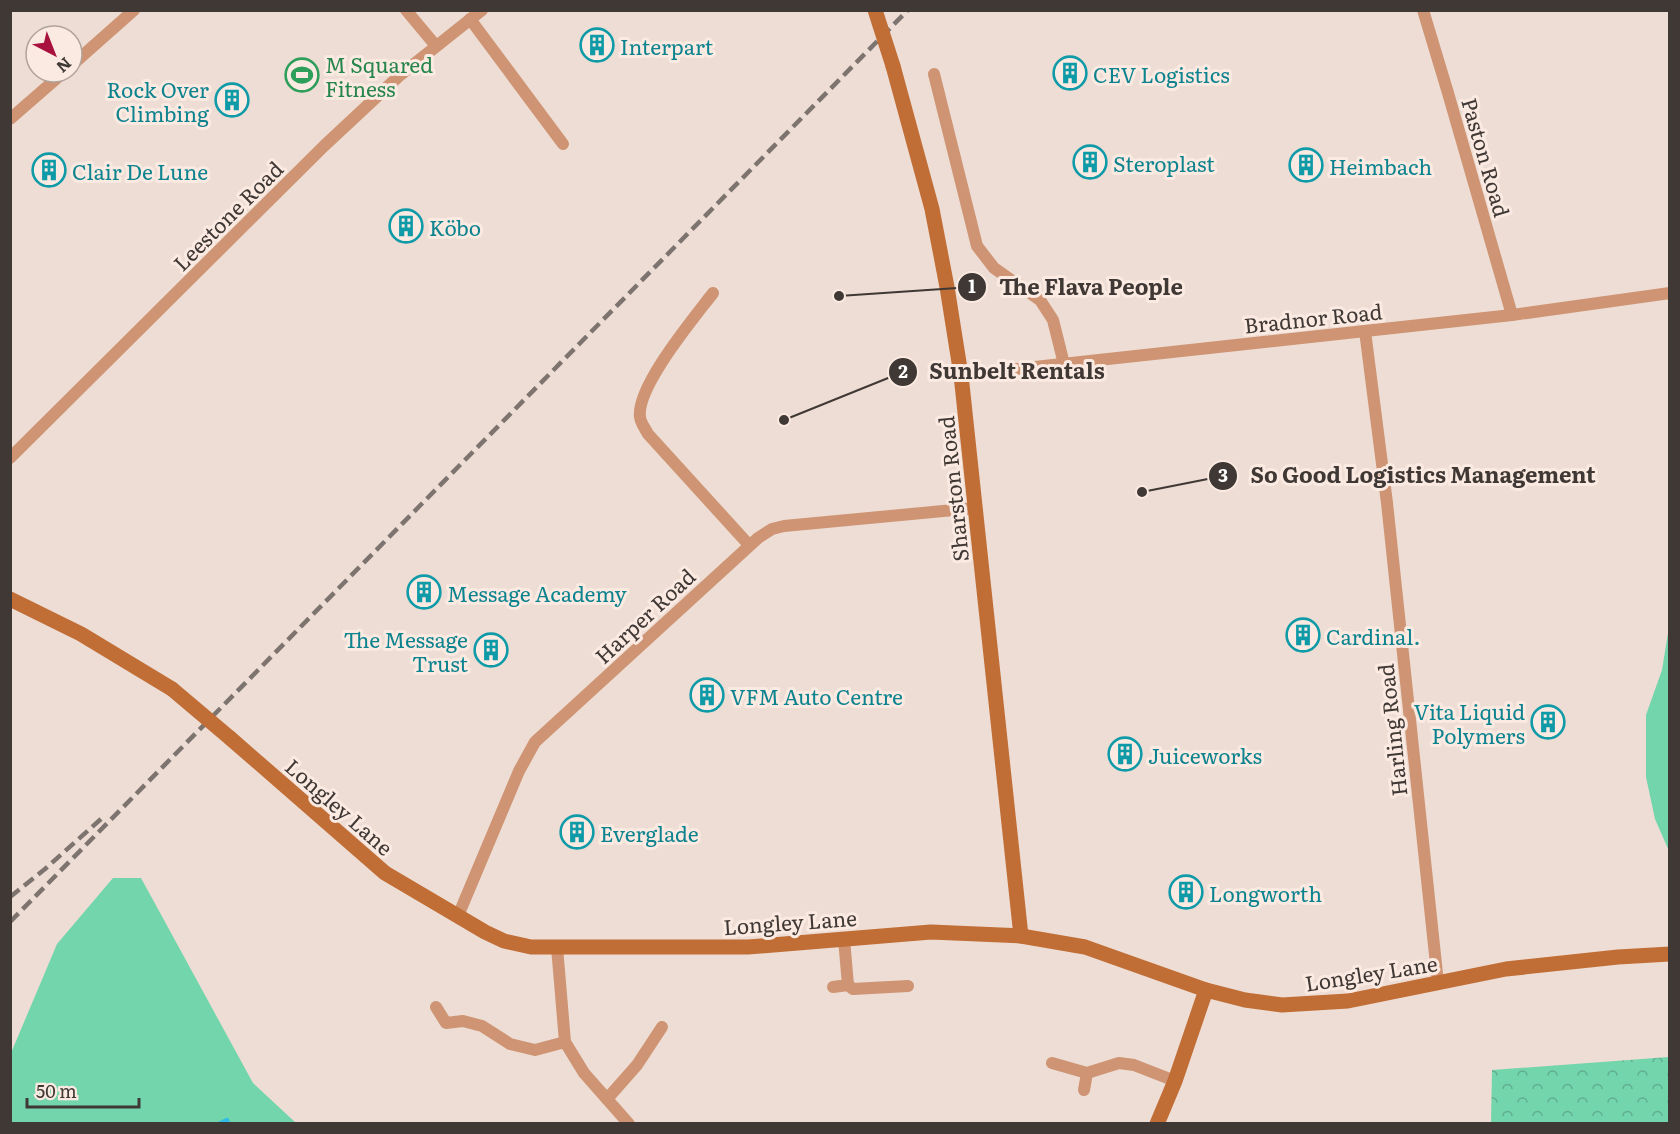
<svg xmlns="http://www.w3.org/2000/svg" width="1680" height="1134" font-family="Literata,serif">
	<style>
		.grass { fill: #73d5ac }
		.forest { fill: url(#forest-crowns) }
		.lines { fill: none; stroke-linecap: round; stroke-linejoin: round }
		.stream { stroke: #31bce5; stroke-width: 4.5 }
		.street { stroke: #ce9473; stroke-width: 12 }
		.secondary { stroke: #c16d36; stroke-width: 15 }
		.rail { stroke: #7e746f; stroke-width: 4.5; stroke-dasharray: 12 6; stroke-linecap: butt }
		.secondary-bridge { stroke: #c16d36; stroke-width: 15 }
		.labels { text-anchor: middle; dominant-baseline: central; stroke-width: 6; stroke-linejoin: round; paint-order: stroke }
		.culture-label { font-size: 21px; fill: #0d838f; stroke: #fbeae1; text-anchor: start }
		.leisure-label { font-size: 21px; fill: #27864d; stroke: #fbeae1; text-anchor: start }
		.street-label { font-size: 21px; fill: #3f3835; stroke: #fbeae1 }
		.leader { fill: none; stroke: #3f3835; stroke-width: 2 }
		.callout-dot { fill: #3f3835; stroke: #fbeae1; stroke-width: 2 }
		.mark-label { font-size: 18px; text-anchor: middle; font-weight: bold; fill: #fff }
		.callout-label { font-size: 22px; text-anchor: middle; font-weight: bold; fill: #3f3835; stroke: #fbeae1; stroke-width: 6; stroke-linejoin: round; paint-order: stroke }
	</style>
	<defs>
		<pattern id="forest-crowns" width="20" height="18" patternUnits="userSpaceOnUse" patternTransform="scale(1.5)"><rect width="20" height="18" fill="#73d5ac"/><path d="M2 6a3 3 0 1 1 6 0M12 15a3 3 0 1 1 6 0" fill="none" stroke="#60ae8d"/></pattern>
	</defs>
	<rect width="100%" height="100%" fill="#edddd4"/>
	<g class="grass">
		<polygon points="1669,627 1669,851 1655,819 1646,777 1646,715 1662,670"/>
		<polygon points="113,878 141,878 253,1083 296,1123 11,1123 11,1053 57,944"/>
	</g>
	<polygon class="forest" points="1669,1057 1669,1123 1491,1123 1492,1070"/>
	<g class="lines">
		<polyline class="stream" points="219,1124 227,1120 228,1124"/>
		<g class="street">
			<polyline points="406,10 436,46"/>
			<polyline points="1423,10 1448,93 1512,315"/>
			<polyline points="470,19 563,144"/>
			<polyline points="72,65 134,10"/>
			<polyline points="934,74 977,246 994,268 1040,300 1053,320 1064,364"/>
			<polyline points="10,119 64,72"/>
			<path d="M713 293C694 318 636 387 640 417 641 424 645 428 648 434L749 545"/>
			<polyline points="1365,331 1387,503 1438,983"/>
			<polyline points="961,375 1512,315 1670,293"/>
			<polyline points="10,458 324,146 399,76 482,10"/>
			<polyline points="458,916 519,771 535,742 758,538 772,529 784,526 975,508"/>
			<polyline points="557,947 565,1042 584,1073 629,1124"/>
			<polyline points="848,985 853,989 908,986"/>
			<polyline points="833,987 848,985 844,939"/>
			<polyline points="436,1007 446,1023 463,1021 482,1026 510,1044 535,1050 565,1042"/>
			<polyline points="1052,1063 1087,1073 1119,1063 1134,1065 1175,1081"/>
			<polyline points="1084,1090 1087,1073"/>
			<polyline points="607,1099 637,1065 662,1027"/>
		</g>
		<g class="secondary">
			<polyline points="893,66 932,209 947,287 961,375 1021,936"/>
			<polyline points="10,599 81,634 172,689"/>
			<polyline points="230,738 385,873 485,932 504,941 531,947 748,947 931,932 1021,936 1085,947 1206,990 1245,1000 1282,1005 1348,1001 1506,969 1618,957 1670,954"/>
			<polyline points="1157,1124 1175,1081 1206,990"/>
		</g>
		<g class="rail">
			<polyline points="10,897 45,869 101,819"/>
			<polyline points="10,922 908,10"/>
		</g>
		<g class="secondary-bridge">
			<polyline points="875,10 893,66"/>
			<polyline points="172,689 230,738"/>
		</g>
	</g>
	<defs>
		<g id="building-ring" transform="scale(1.725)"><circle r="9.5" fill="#fbeae1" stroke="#0f9aa8" stroke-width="1.5"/><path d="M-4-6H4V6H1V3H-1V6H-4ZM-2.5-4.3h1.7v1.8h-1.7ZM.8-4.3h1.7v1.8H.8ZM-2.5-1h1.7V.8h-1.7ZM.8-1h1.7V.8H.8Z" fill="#0f9aa8"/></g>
		<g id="stadium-ring" transform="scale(1.725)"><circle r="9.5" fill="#fbeae1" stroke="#2e9e5b" stroke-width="1.5"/><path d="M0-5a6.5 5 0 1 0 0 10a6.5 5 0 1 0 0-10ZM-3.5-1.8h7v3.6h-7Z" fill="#2e9e5b"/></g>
	</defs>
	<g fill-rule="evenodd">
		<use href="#building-ring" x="597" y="45"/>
		<use href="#building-ring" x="1070" y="73"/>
		<use href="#stadium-ring" x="302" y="75"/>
		<use href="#building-ring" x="232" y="100"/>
		<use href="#building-ring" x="1090" y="162"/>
		<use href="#building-ring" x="1306" y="165"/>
		<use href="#building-ring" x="49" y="170"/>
		<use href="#building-ring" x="406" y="226"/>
		<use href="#building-ring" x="424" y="592"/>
		<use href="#building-ring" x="1303" y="635"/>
		<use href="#building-ring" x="491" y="650"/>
		<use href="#building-ring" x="707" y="695"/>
		<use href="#building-ring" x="1548" y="722"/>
		<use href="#building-ring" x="1125" y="754"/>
		<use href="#building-ring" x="577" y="832"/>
		<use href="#building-ring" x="1186" y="892"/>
	</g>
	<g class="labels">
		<g class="culture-label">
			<text x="620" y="45">Interpart</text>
			<text x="1093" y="73">CEV Logistics</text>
			<text x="209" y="88" text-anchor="end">Rock Over<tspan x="209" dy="24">Climbing</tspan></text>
			<text x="1113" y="162">Steroplast</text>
			<text x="1329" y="165">Heimbach</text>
			<text x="72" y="170">Clair De Lune</text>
			<text x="429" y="226">Köbo</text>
			<text x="447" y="592">Message Academy</text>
			<text x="1326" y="635">Cardinal.</text>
			<text x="468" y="638" text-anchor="end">The Message<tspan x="468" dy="24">Trust</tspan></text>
			<text x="730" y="695">VFM Auto Centre</text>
			<text x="1525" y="710" text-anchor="end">Vita Liquid<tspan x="1525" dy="24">Polymers</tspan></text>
			<text x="1148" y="754">Juiceworks</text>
			<text x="600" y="832">Everglade</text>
			<text x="1209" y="892">Longworth</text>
		</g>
		<g class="leisure-label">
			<text x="325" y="63">M Squared<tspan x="325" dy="24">Fitness</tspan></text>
		</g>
		<g class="street-label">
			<text transform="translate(1487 157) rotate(74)">Paston Road</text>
			<text transform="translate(227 215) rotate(-45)">Leestone Road</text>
			<text transform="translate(1313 317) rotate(-6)">Bradnor Road</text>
			<text transform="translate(952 489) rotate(-96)">Sharston Road</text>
			<text transform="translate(644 615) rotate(-43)">Harper Road</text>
			<text transform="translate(1391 730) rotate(-96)">Harling Road</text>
			<text transform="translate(340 806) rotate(41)">Longley Lane</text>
			<text transform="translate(790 921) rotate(-4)">Longley Lane</text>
			<text transform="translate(1371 972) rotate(-9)">Longley Lane</text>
		</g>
	</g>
	<path class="leader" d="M839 296L972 287M784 420L903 372M1142 492L1223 476"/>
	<g class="callout-dot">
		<circle cx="839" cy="296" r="6"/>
		<circle cx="784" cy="420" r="6"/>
		<circle cx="1142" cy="492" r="6"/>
		<circle cx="972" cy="287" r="15"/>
		<circle cx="903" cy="372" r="15"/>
		<circle cx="1223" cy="476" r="15"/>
	</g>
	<g class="mark-label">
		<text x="972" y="293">1</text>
		<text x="903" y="378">2</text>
		<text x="1223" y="482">3</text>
	</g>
	<g class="callout-label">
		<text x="1091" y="295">The Flava People</text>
		<text x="1017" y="379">Sunbelt Rentals</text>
		<text x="1423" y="483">So Good Logistics Management</text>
	</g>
	<rect width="1680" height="1134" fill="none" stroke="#3f3835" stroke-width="24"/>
	<g transform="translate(54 54) rotate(138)"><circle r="28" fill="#fbeae1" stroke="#b0a39c" stroke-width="1.5"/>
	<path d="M0-4.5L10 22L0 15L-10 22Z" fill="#a8103d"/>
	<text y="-9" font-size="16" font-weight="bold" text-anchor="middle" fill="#3f3835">N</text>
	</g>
	<path d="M27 1098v9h112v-9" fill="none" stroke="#3f3835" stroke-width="3"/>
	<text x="36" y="1098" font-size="18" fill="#3f3835" stroke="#fbeae1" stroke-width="4.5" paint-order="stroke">50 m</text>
</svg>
